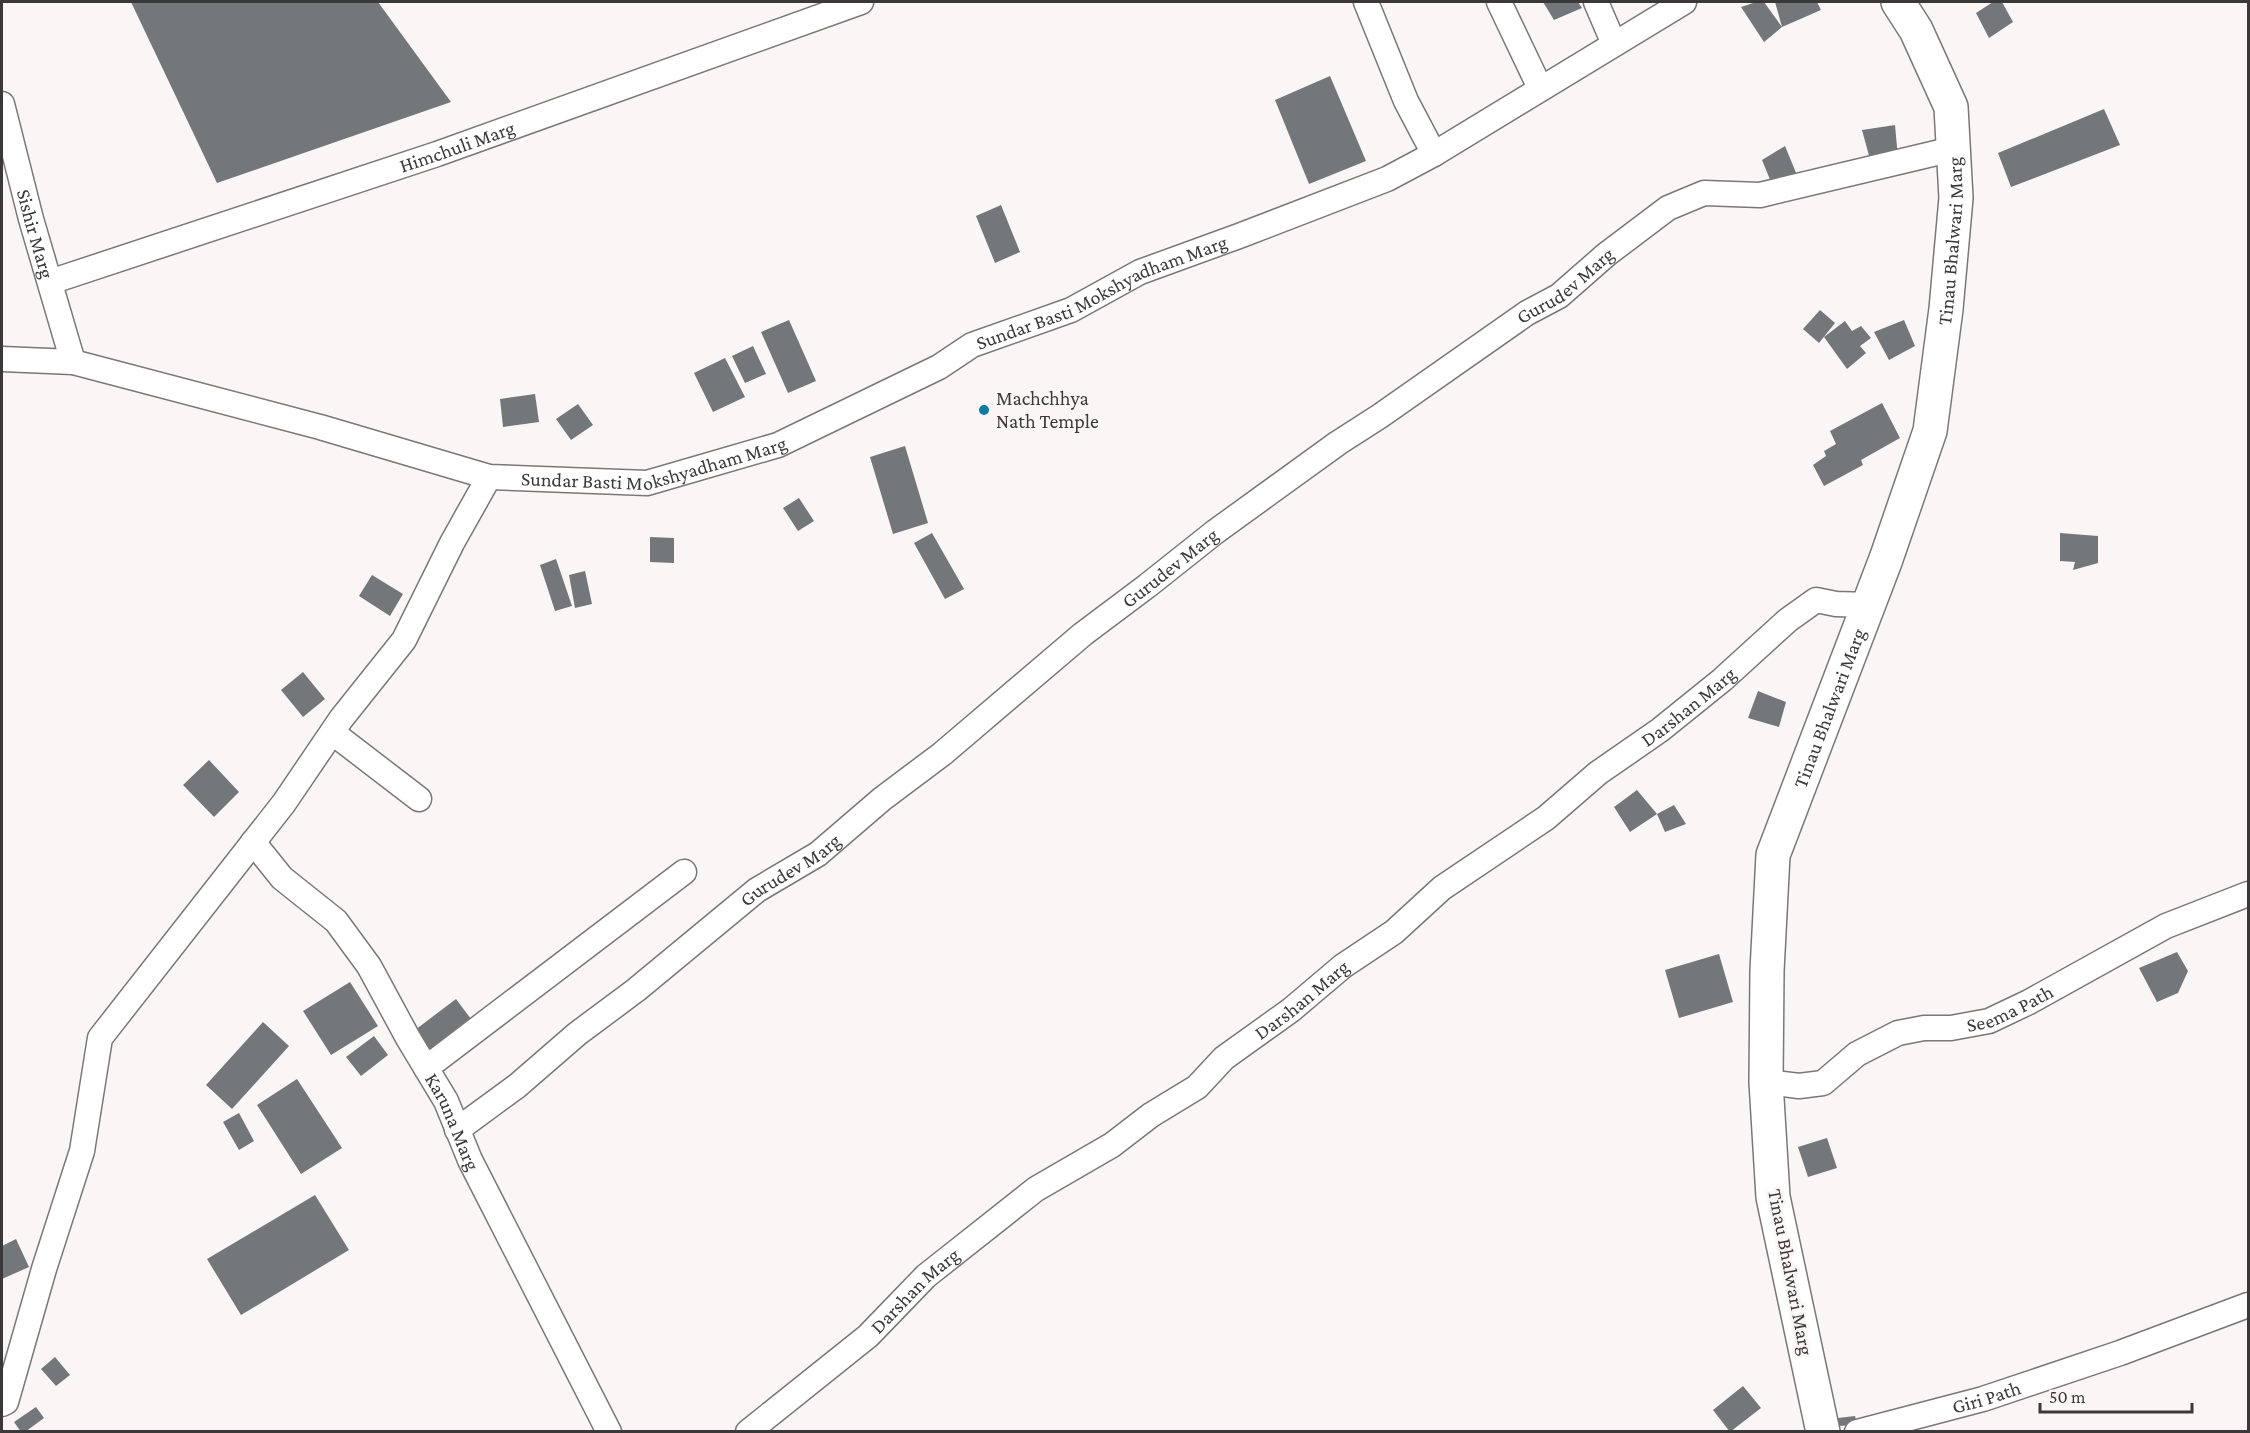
<svg xmlns="http://www.w3.org/2000/svg" width="2250" height="1433" font-family="'Crimson Pro',serif">
	<style>
		.building { fill: #737779 }
		.lines { fill: none; stroke-linecap: round; stroke-linejoin: round }
		.street-casing { stroke: #7b7776; stroke-width: 27 }
		.secondary-casing { stroke: #7b7776; stroke-width: 36 }
		.street { stroke: #fff; stroke-width: 24 }
		.secondary { stroke: #fff; stroke-width: 33 }
		.poi-dot { fill: #0d7ba5; stroke: #fbf6f6; stroke-width: 2 }
		.labels { text-anchor: middle; dominant-baseline: central; stroke-width: 6; stroke-linejoin: round; paint-order: stroke }
		.street-label { font-size: 20px; fill: #3a3838; stroke: #fbf6f6 }
		.poi-label { font-size: 20px; fill: #3a3838; stroke: #fbf6f6; text-anchor: start }
	</style>
	<rect width="100%" height="100%" fill="#fbf6f6"/>
	<g class="building">
		<polygon points="131,2 378,2 451,102 217,183"/>
		<polygon points="1543,2 1578,2 1582,8 1554,20"/>
		<polygon points="1756,2 1764,2 1782,27 1764,42 1741,7"/>
		<polygon points="1775,2 1817,2 1821,10 1782,27"/>
		<polygon points="1993,2 2002,2 2013,22 1989,38 1976,13"/>
		<polygon points="1330,76 1366,161 1309,184 1275,100"/>
		<polygon points="2104,109 2120,145 2011,187 1998,153"/>
		<polygon points="1895,125 1898,158 1871,163 1862,130"/>
		<polygon points="1785,146 1799,180 1771,182 1762,160"/>
		<polygon points="1001,205 1020,252 995,263 976,216"/>
		<polygon points="1820,310 1835,323 1819,343 1803,329"/>
		<polygon points="789,320 816,381 788,393 761,332"/>
		<polygon points="1904,320 1915,346 1889,360 1874,332"/>
		<polygon points="1845,321 1852,331 1861,326 1871,338 1860,346 1866,353 1847,369 1824,337"/>
		<polygon points="753,346 766,374 745,383 732,356"/>
		<polygon points="725,358 745,397 713,412 694,373"/>
		<polygon points="535,394 539,422 503,427 500,399"/>
		<polygon points="1882,403 1900,438 1861,460 1863,465 1824,486 1813,465 1826,456 1824,451 1836,444 1830,431"/>
		<polygon points="578,404 593,425 571,440 556,419"/>
		<polygon points="905,446 928,523 893,534 870,457"/>
		<polygon points="799,498 814,521 798,531 783,508"/>
		<polygon points="932,533 964,589 945,599 914,543"/>
		<polygon points="2060,533 2098,536 2098,563 2073,570 2075,562 2060,561"/>
		<polygon points="650,537 674,538 674,563 650,562"/>
		<polygon points="556,559 572,606 555,611 540,565"/>
		<polygon points="585,571 592,604 575,608 569,575"/>
		<polygon points="372,575 403,594 390,616 359,596"/>
		<polygon points="303,672 325,699 303,717 281,690"/>
		<polygon points="1758,691 1786,702 1779,727 1748,718"/>
		<polygon points="209,760 239,792 214,817 183,785"/>
		<polygon points="1637,790 1657,814 1674,805 1686,824 1665,832 1657,814 1630,832 1614,807"/>
		<polygon points="2177,952 2188,971 2178,993 2157,1002 2139,968"/>
		<polygon points="1719,954 1733,1002 1679,1018 1665,970"/>
		<polygon points="350,982 378,1026 331,1055 303,1011"/>
		<polygon points="456,999 471,1019 431,1050 415,1030"/>
		<polygon points="263,1022 289,1046 232,1109 206,1085"/>
		<polygon points="374,1036 388,1055 361,1076 346,1057"/>
		<polygon points="297,1079 342,1148 301,1174 257,1105"/>
		<polygon points="239,1113 254,1141 239,1150 223,1122"/>
		<polygon points="1827,1138 1837,1168 1808,1177 1798,1147"/>
		<polygon points="315,1195 349,1250 241,1315 207,1259"/>
		<polygon points="16,1239 29,1267 2,1279 2,1246"/>
		<polygon points="55,1357 70,1375 56,1386 41,1369"/>
		<polygon points="1743,1386 1761,1408 1730,1432 1713,1410"/>
		<polygon points="36,1407 44,1418 25,1432 21,1432 14,1422"/>
		<polygon points="1855,1416 1857,1425 1837,1426 1838,1418"/>
	</g>
	<g class="lines">
		<g class="street-casing">
			<g id="street">
				<polyline points="1366,2 1406,101 1434,154"/>
				<polyline points="1499,2 1540,88"/>
				<polyline points="1596,2 1614,44"/>
				<path id="s1" d="M2 104 31 219 73 362"/>
				<path id="s2" d="M50 282 437 154 861 2"/>
				<path id="s3" d="M2 359 73 362 320 427 489 477 647 483 778 445 939 367 972 345 1071 310 1140 272 1239 236 1387 179 1434 154 1684 2"/>
				<polyline points="333,733 419,799"/>
				<path id="s4" d="M253 842 282 878 336 921 369 966 408 1038 446 1101 470 1160 609 1432"/>
				<polyline points="426,1068 684,872"/>
				<path id="s5" d="M1766 1082 1799 1086 1823 1083 1857 1054 1898 1033 1924 1028H1951L1989 1021 2029 1002 2166 926 2248 894"/>
				<path id="s6" d="M457 1130 517 1086 577 1034 636 990 757 890 818 854 882 799 942 754 1083 634 1147 586 1215 532 1338 443 1380 416 1527 313 1559 296 1607 254 1668 208 1704 193 1760 195 1953 149"/>
				<polyline points="2,1404 6,1402 44,1269 82,1151 100,1038 284,803 341,719 404,640 452,543 489,477"/>
				<path id="s7" d="M748 1432 868 1336 926 1276 1036 1189 1112 1145 1151 1115 1197 1087 1224 1058 1291 1010 1343 966 1394 932 1442 888 1546 818 1598 773 1660 730 1722 680 1788 620 1816 600 1836 604 1869 605"/>
				<path id="s8" d="M1857 1432 1983 1399 2120 1353 2248 1305"/>
			</g>
		</g>
		<g class="secondary-casing">
			<g id="secondary">
				<path id="s9" d="M1823 1432 1773 1197 1766 1082 1767 971 1773 855 1886 559 1930 431 1946 309 1956 198 1951 107 1916 30 1898 2"/>
			</g>
		</g>
		<use href="#street" class="street"/>
		<use href="#secondary" class="secondary"/>
	</g>
	<circle class="poi-dot" cx="984" cy="410" r="6"/>
	<g class="labels">
		<g class="street-label">
			<text stroke="none"><textPath href="#s2" startOffset="429">Himchuli Marg</textPath></text>
			<text stroke="none"><textPath href="#s1" startOffset="134">Sishir Marg</textPath></text>
			<text stroke="none"><textPath href="#s9" startOffset="1226">Tinau Bhalwari Marg</textPath></text>
			<text stroke="none"><textPath href="#s6" startOffset="1395">Gurudev Marg</textPath></text>
			<text stroke="none"><textPath href="#s3" startOffset="1156">Sundar Basti Mokshyadham Marg</textPath></text>
			<text stroke="none"><textPath href="#s3" startOffset="670">Sundar Basti Mokshyadham Marg</textPath></text>
			<text stroke="none"><textPath href="#s6" startOffset="909">Gurudev Marg</textPath></text>
			<text stroke="none"><textPath href="#s7" startOffset="1191">Darshan Marg</textPath></text>
			<text stroke="none"><textPath href="#s9" startOffset="740">Tinau Bhalwari Marg</textPath></text>
			<text stroke="none"><textPath href="#s6" startOffset="423">Gurudev Marg</textPath></text>
			<text stroke="none"><textPath href="#s7" startOffset="705">Darshan Marg</textPath></text>
			<text stroke="none"><textPath href="#s5" startOffset="264">Seema Path</textPath></text>
			<text stroke="none"><textPath href="#s4" startOffset="348">Karuna Marg</textPath></text>
			<text transform="translate(1791 1272) rotate(79)">Tinau Bhalwari Marg</text>
			<text stroke="none"><textPath href="#s7" startOffset="219">Darshan Marg</textPath></text>
			<text stroke="none"><textPath href="#s8" startOffset="134">Giri Path</textPath></text>
		</g>
		<g class="poi-label">
			<text x="996" y="398">Machchhya<tspan x="996" dy="23">Nath Temple</tspan></text>
		</g>
	</g>
	<rect width="2250" height="1433" fill="none" stroke="#3a3838" stroke-width="6"/>
	<path d="M2040 1403v9h152v-9" fill="none" stroke="#3a3838" stroke-width="3"/>
	<text x="2049" y="1403" font-size="18" fill="#3a3838" stroke="#fbf6f6" stroke-width="4.5" paint-order="stroke">50 m</text>
</svg>
